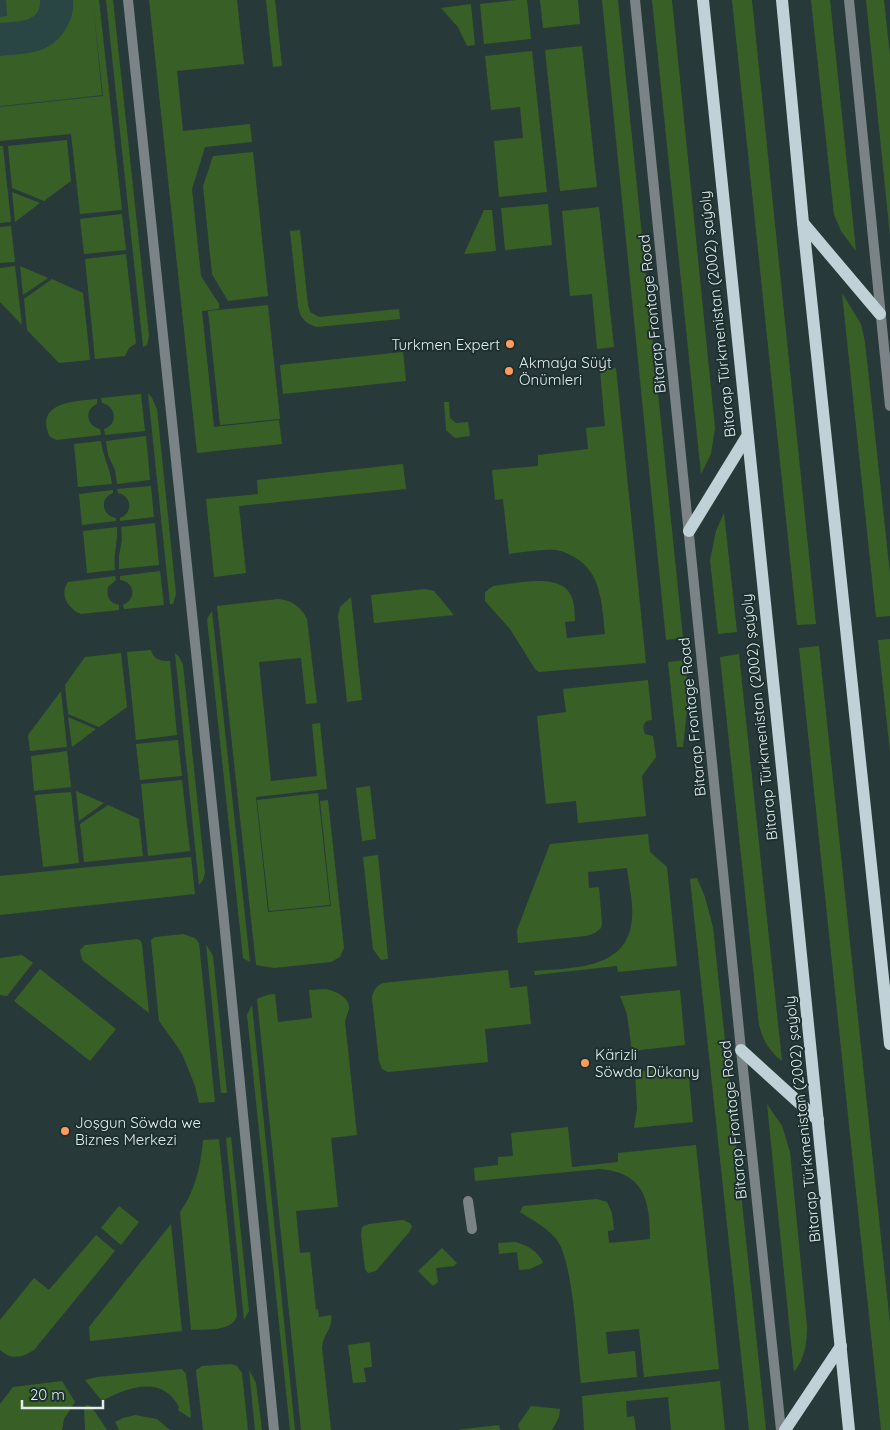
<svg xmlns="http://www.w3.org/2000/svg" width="890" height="1430" font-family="Quicksand,sans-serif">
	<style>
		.built { fill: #294544 }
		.green { fill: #386026 }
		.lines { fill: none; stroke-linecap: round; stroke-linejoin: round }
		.lane { stroke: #7b8387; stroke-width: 10 }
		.street { stroke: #7b8387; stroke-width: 10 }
		.primary { stroke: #c0d1d7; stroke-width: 12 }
		.poi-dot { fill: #ff9b5b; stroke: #1d2f2f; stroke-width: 2 }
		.labels { text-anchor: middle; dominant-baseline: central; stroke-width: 4; stroke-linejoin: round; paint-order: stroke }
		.street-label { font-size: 15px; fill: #e1ecec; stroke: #1d2f2f }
		.poi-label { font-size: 15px; fill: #e1ecec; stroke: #1d2f2f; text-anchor: start }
	</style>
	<rect width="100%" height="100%" fill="#273a39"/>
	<polygon class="built" points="0,0 92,0 102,96 0,107"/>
	<g class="green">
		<path d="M6 0H40C42 23 17 21 0 23V17L7 16Z"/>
		<path d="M73 0H99L122 210 80 214 71 134 0 141V107L103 96 93 4 102 95 0 106V56C27 53 49 55 65 30 71 21 74 11 73 0Z"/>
		<polygon points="106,0 113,0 149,336 147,345 143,347"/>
		<polygon points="149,0 237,0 244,64 177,71 183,131 250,124 252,142 205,147 192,189 201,276 219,304 219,309 202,311 214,427 279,420 282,444 197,453"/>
		<polygon points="266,0 275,0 282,66 273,67"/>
		<polygon points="516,0 527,0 531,39 484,44 480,4"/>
		<polygon points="540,0 578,0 580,24 543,28"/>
		<polygon points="602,0 618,0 683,638 666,640"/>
		<polygon points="652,0 672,0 715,428 711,454 701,474"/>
		<polygon points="732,0 752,0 816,624 797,625"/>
		<polygon points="811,0 830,0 856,251 841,231 834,215"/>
		<polygon points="866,0 884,0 890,56 890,236"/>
		<polygon points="471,4 475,45 467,46 458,27 441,8"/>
		<polygon points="582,46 597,187 560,191 545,50"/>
		<polygon points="532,51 547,192 499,197 494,141 523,138 520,107 491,110 485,56"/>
		<polygon points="67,140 71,181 44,201 12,188 8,146"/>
		<polygon points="0,146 3,146 11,222 0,223"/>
		<polygon points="253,152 268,296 228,301 212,274 203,186 213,156"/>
		<polygon points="12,192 40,203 15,222"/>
		<polygon points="548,204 552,245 505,250 501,208"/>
		<polygon points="599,207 614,347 597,349 592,294 570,296 562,211"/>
		<polygon points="484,210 492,210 496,251 464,254"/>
		<polygon points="122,214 126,250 84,254 80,219"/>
		<polygon points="11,226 15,262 0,263 0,227"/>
		<path d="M300 230 308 305 310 312 319 317 399 309 400 319 317 327C306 324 300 318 298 306L290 231Z"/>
		<polygon points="126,254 136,343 129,348 125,356 95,359 85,259"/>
		<polygon points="15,266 22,325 0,302 0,268"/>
		<polygon points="20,266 48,278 23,295"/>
		<polygon points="52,279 83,293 90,360 59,363 27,330 24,299"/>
		<polygon points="842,293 861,324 865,342 890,574 890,616 876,617"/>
		<polygon points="268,305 280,419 220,425 208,311"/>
		<polygon points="403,352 406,381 283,394 280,365"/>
		<path d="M616 368 646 663 539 672 535 669 510 629 485 601V592L493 586C513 584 559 572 570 594 575 602 574 612 575 621L565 622 567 638 605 634C602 606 602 572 574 557 569 554 563 551 556 550 541 549 524 552 509 554L503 499 495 500 492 470 538 466V455L588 449 586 428 605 426 600 370Z"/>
		<polygon points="148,393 152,398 157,409 176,594 173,604 170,604"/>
		<path d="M141 394 145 431 105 435 104 429C119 424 116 406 102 403L101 398Z"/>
		<path d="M97 399V404C84 409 86 426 100 429L101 435 57 440 50 437C34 402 75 401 97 399Z"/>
		<polygon points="444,402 449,402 450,418 456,423 468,422 470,436 455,438 446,430"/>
		<polygon points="146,436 150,480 117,484 115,470 108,455 106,441"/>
		<path d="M101 441C103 458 110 467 112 484L78 487 74 444Z"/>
		<polygon points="403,464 406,489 239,506 246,573 214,577 206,499 258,494 257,480"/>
		<path d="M151 486 154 517 120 521V518C134 513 131 495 118 493L117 489Z"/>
		<path d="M113 490V493C99 498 102 516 116 518V521L82 525 79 494Z"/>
		<polygon points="724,513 737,632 718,634 710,560 716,531"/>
		<polygon points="155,523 159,565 119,569 119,556 122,540 121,527"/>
		<path d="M117 527C118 542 113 555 115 570L87 573 83 531Z"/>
		<path d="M160 571 164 605 124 609 123 605C137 599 135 582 120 580V576Z"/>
		<path d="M115 576 116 580 108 587C106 596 109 603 119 605V610L81 614C68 609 59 594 68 582Z"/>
		<polygon points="425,589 434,591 454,615 374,623 371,595"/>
		<polygon points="351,597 362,700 347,702 338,616 340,607"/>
		<path d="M278 599C292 600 301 607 307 619L317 703 306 704 301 658 259 662 271 781 317 776 312 724 320 723 327 789 256 797 268 912 331 906 320 801 328 800 344 948 340 957 331 962 274 968 256 965 217 606Z"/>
		<polygon points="212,611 250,962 243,958 207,619"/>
		<polygon points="890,639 890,752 878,640"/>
		<polygon points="819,646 890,1324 890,1430 881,1430 799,648"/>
		<path d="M151 650C154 660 160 661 170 661L177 735 136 740 127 652Z"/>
		<polygon points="121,653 127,707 99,727 68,714 65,685 85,657"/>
		<polygon points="175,653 179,657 183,665 205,873 203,880 199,885"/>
		<path d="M739 654 782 1061C769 1051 763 1040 759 1025L720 657Z"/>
		<polygon points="686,660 688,700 683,747 677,747 668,662"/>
		<path d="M648 680 652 720C643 720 642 727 645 734L653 736 656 757 642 776 646 816 578 823 576 801 546 804 537 716 566 712 563 689Z"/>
		<polygon points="61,691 67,747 30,751 28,735"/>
		<polygon points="68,717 96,729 72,747"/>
		<polygon points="178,740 182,776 140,780 136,744"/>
		<polygon points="67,751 71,787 34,791 31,756"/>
		<polygon points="182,780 190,851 148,856 141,784"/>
		<polygon points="370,786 376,839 362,841 356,788"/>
		<polygon points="76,791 104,803 79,821"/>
		<polygon points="71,792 79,863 43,867 35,795"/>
		<polygon points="318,793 330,905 269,911 257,800"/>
		<polygon points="108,805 139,819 143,856 84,862 80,824"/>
		<path d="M648 834 650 852 667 867 677 966 618 972 617 966 535 975 534 971C569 968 623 970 631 926 635 908 629 886 627 868L588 872 589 888 599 887 602 924 601 928 595 933 586 936 518 943 517 930 550 844Z"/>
		<polygon points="378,855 388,959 381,960 373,949 363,857"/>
		<polygon points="191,857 195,894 0,915 0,876"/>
		<polygon points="697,878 705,897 713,927 766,1430 749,1430 690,879"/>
		<polygon points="183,934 195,938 199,943 215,1102 199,1103 195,1086 183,1056 177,1046 159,1021 151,940 155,937"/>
		<polygon points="137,939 141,941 142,944 149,1013 82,960 80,950 85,945"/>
		<polygon points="206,944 213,956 227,1093 221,1093"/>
		<polygon points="22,955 33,963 7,996 0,995 0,958"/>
		<polygon points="40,969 116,1029 90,1061 14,1001"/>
		<path d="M508 970 510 988 527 986 531 1024 485 1029 488 1062 388 1072 382 1069 379 1061 372 998C373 991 376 986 383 983Z"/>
		<path d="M326 989C335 991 350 997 349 1009 348 1013 346 1017 345 1021L357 1135 331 1138 338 1207 296 1211 300 1253 310 1252 316 1310 318 1309 319 1317 331 1315C334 1326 323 1335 322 1347L331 1430H301L257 999 267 995 275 994 278 1022 312 1018 309 990Z"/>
		<polygon points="680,990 685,1045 632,1051 627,1014 620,996"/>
		<polygon points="252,1005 295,1430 290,1430 247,1015"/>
		<polygon points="688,1067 693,1122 634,1128 637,1109 635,1072"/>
		<path d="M767 1104 782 1126 790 1152 807 1326C807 1342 805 1358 794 1372Z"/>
		<path d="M568 1127 572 1167 618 1162V1153L696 1145 719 1369 644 1377 639 1329 606 1332 608 1354 635 1351 637 1377 581 1383C577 1351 574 1264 557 1240 548 1228 532 1220 520 1212L523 1206 597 1199 607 1202 612 1213 614 1230 608 1231 609 1243 650 1239C650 1200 644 1172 599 1169L475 1181 474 1168 498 1165V1157L513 1156 511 1133Z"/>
		<polygon points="231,1137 249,1311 244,1320 226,1138"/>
		<path d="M219 1139 237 1316C232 1332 206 1329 191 1330L180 1212C195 1192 201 1165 203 1140Z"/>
		<polygon points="119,1206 139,1222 121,1245 101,1228"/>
		<polygon points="403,1220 410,1223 412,1226 410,1231 376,1271 368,1273 365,1269 361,1235 362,1227 369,1224"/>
		<polygon points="171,1224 182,1331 90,1341 89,1327"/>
		<path d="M96 1235 115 1251 34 1350C22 1358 11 1360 0 1350V1320L34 1278 49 1290Z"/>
		<path d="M515 1242C527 1245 539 1252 543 1263L530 1269 519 1270 517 1252 499 1254 498 1243Z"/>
		<polygon points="442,1248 457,1263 454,1266 436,1268 438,1282 433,1286 418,1271"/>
		<polygon points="370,1342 372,1367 364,1368 366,1382 353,1383 348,1345"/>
		<polygon points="231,1364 237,1366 242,1373 248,1430 203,1430 196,1370 202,1366"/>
		<path d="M182 1369 186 1374 191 1416 190 1418 178 1410 179 1407C162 1374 126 1388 102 1401L85 1380 97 1377Z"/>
		<polygon points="249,1370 256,1383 262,1430 255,1430"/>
		<polygon points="62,1381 75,1402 64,1419 62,1430 0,1430 0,1404 13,1387"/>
		<polygon points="720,1381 725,1430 671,1430 668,1397 626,1401 627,1417 634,1416 636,1430 584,1430 582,1396"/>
		<polygon points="87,1405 91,1406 107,1430 85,1430 84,1407"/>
		<polygon points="531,1406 560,1409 559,1417 552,1430 520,1430 518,1425"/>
		<polygon points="135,1415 157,1419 170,1430 119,1430 115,1422 123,1418"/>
		<polygon points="499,1425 500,1430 456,1430"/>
	</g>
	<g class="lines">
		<polyline class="lane" points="468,1201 472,1229"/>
		<g class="street">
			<polyline points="128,0 223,911 274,1430"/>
			<polyline points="635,0 741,1050 781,1430"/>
			<polyline points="849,0 890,406"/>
		</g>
		<g class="primary">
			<path d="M703 0C750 477 803 953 849 1430"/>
			<polyline points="782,0 803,223 890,1044"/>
			<polyline points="803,223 880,314"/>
			<polyline points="689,531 746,438"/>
			<polyline points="741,1050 818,1120"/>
			<polyline points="785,1430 841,1346"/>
		</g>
	</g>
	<g class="poi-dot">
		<circle cx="510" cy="344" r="5"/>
		<circle cx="509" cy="371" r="5"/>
		<circle cx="585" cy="1063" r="5"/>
		<circle cx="65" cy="1131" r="5"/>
	</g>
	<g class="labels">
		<g class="street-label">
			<text transform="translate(652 314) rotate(-96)">Bitarap Frontage Road</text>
			<text transform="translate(717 314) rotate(-96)">Bitarap Türkmenistan (2002) şaýoly</text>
			<text transform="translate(692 717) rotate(-96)">Bitarap Frontage Road</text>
			<text transform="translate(759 717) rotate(-96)">Bitarap Türkmenistan (2002) şaýoly</text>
			<text transform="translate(802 1119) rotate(-96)">Bitarap Türkmenistan (2002) şaýoly</text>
			<text transform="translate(733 1120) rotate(-96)">Bitarap Frontage Road</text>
		</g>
		<g class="poi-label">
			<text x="500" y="344" text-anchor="end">Turkmen Expert</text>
			<text x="519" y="362">Akmaýa Süýt<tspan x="519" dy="17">Önümleri</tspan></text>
			<text x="595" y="1054">Kärizli<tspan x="595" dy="17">Söwda Dükany</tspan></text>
			<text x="75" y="1122">Joşgun Söwda we<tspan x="75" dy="17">Biznes Merkezi</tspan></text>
		</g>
	</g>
	<path d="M22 1400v8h81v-8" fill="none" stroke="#e1ecec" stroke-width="2.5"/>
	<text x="30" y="1400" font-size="15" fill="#e1ecec" stroke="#1d2f2f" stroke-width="4" paint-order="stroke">20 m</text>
</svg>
